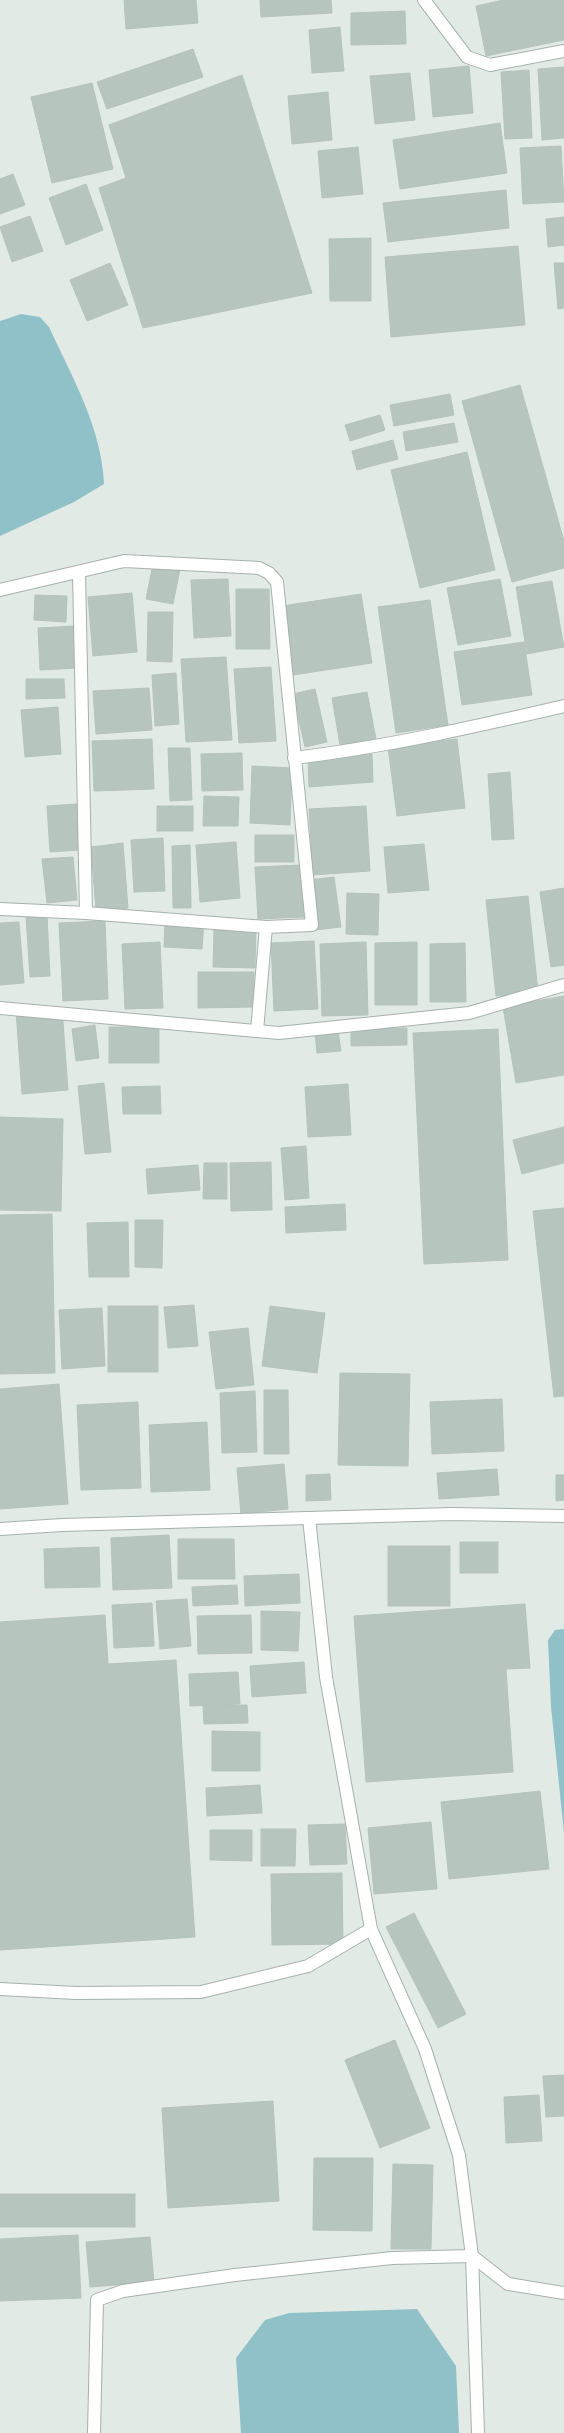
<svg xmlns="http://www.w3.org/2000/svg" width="564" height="2433" font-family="'Exo 2',sans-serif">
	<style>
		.water { fill: #90c1c9 }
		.building { fill: #b7c5bf; stroke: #b5c3bd }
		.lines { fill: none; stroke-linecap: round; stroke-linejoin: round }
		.minor-casing { stroke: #a5b1ad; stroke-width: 14 }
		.minor { stroke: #fff; stroke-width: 12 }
	</style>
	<rect width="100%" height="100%" fill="#e2eae6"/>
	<g class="water">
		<path d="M21 314 40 317 49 327C72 377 102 428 104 484L74 502 0 536V321Z"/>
		<polygon points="564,1629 564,1833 551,1707 548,1640 555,1630"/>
		<polygon points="417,2309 456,2366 459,2433 241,2433 236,2358 265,2320 289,2313"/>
	</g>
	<g class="building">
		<polygon points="124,0 196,0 198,23 126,29"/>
		<polygon points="260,0 331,0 332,13 261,17"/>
		<polygon points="504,0 564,0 564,40 486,56 476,6"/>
		<polygon points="405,11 406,44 351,45 351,13"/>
		<polygon points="340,27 344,71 312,73 309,30"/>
		<polygon points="193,49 203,77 107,109 97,82"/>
		<polygon points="469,66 473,113 433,117 429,70"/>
		<polygon points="564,67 564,138 542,140 538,69"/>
		<polygon points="529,70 532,138 505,139 501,72"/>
		<polygon points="410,73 415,120 375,124 370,76"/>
		<polygon points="242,75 312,293 143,328 99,188 126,178 109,125"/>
		<polygon points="92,83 113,169 52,183 31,97"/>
		<polygon points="328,92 332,140 292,144 288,96"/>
		<polygon points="500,123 507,173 400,189 393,140"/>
		<polygon points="561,146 564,202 523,204 520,148"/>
		<polygon points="358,147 363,194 322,198 318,151"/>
		<polygon points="13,174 25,205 0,214 0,179"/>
		<polygon points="86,184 103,230 66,245 49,198"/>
		<polygon points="506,190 509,228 388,242 383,203"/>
		<polygon points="30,216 43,251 12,262 0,227"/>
		<polygon points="564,217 564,245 548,247 546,219"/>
		<polygon points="371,238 371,301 330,301 329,239"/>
		<polygon points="518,246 525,325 391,337 385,257"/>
		<polygon points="110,263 128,305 87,321 70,280"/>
		<polygon points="554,263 564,263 564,308 558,309"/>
		<polygon points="520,385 564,541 564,568 512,582 462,401"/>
		<polygon points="450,394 454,415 394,426 390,405"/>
		<polygon points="380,415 385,430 350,441 345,425"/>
		<polygon points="454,423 458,442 406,451 403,432"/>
		<polygon points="393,440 398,459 357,470 352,451"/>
		<polygon points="467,452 495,570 420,588 391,470"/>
		<polygon points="153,564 180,569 173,604 146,599"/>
		<polygon points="228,579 231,636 194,638 191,580"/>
		<polygon points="500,579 511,636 458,645 447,588"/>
		<polygon points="552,581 564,647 527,654 516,587"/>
		<polygon points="236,589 269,589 270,649 236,649"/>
		<polygon points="132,593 137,652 93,656 88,597"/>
		<polygon points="361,594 372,663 293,675 282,606"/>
		<polygon points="35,595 67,596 66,622 34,620"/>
		<polygon points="430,600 448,725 396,733 378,607"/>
		<polygon points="148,612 173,612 172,662 147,661"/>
		<polygon points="75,626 77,668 40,670 38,628"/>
		<polygon points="524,642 532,695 462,705 454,652"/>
		<polygon points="226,657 232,740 186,742 181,659"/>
		<polygon points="271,667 276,741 239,743 234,669"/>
		<polygon points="176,673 179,724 155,726 152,675"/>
		<polygon points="26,679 64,679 65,698 26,699"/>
		<polygon points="149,688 152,730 96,734 93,691"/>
		<polygon points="315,689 327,742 305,747 293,694"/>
		<polygon points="367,692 376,739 340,745 332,698"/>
		<polygon points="58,707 61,754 25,757 21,710"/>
		<polygon points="152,739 154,789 94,791 92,741"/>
		<polygon points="457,739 465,808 397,816 388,747"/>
		<polygon points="168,748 190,748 192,800 170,801"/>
		<polygon points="242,753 243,790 202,791 201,754"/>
		<polygon points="372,754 373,782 309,787 308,757"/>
		<polygon points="252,766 292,768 290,825 250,823"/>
		<polygon points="510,772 514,839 492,840 488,774"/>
		<polygon points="204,796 239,797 238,826 203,826"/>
		<polygon points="77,804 80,850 50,852 47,806"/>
		<rect x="157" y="806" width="36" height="25"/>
		<polygon points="366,806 370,871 313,875 309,809"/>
		<rect x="255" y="835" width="39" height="27"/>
		<polygon points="163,838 165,891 134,892 131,840"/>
		<polygon points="236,842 240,898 200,902 196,845"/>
		<polygon points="123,843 128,908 96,911 91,847"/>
		<polygon points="424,844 429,890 388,893 384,847"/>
		<polygon points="190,845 191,908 173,908 172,846"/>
		<polygon points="73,857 77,900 47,903 42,859"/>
		<polygon points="302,865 304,917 258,919 255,867"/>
		<polygon points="334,877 341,927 315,930 309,880"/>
		<polygon points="564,888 564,965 551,967 540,892"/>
		<polygon points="347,893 379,894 378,935 346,934"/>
		<polygon points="528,896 538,992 496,996 486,900"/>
		<polygon points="47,915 50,976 30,977 26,916"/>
		<polygon points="165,919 204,921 202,949 164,947"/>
		<polygon points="105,921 108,999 63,1001 59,923"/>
		<polygon points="19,922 24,983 0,985 0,923"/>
		<polygon points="214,927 256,928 255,968 213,967"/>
		<polygon points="314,941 318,1009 274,1011 271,943"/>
		<polygon points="160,942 163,1008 125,1009 122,944"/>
		<polygon points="366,942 368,1015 322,1016 320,944"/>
		<polygon points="417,942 417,1005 375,1005 375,943"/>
		<polygon points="465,943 466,1002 430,1002 430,944"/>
		<polygon points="198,972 254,972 254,1007 198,1008"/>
		<polygon points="564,996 564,1075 516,1083 503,1007"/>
		<polygon points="62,1008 68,1090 22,1094 16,1011"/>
		<polygon points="95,1025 99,1058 76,1061 72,1029"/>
		<rect x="109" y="1027" width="50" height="36"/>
		<polygon points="407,1028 407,1045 351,1046 351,1029"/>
		<polygon points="498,1029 508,1260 424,1264 413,1033"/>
		<polygon points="338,1031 341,1051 317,1053 315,1033"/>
		<polygon points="104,1083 111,1152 85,1154 78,1086"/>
		<polygon points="348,1084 351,1135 308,1137 305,1087"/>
		<polygon points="160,1086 161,1114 123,1114 122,1087"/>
		<polygon points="0,1117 63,1119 61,1211 0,1210"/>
		<polygon points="564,1127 564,1163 522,1174 513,1140"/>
		<polygon points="306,1146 309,1198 285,1200 281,1148"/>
		<polygon points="271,1162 272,1210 231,1211 230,1163"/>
		<polygon points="204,1163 227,1163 227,1199 203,1199"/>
		<polygon points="198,1165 200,1190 148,1194 146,1169"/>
		<polygon points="345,1204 346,1230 286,1233 285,1207"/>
		<polygon points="564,1208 564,1396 554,1397 533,1211"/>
		<polygon points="52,1214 55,1373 0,1374 0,1215"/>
		<polygon points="135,1220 163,1220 162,1268 135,1267"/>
		<polygon points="128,1222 129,1277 89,1277 87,1223"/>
		<polygon points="194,1305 198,1346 168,1348 164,1307"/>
		<rect x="108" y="1306" width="50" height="66"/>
		<polygon points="270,1306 325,1313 317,1373 262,1366"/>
		<polygon points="102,1308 105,1366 62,1369 59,1310"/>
		<polygon points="248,1328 254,1385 216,1389 209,1332"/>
		<polygon points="340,1373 410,1374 408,1466 338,1465"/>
		<polygon points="59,1384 68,1504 0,1509 0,1389"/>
		<polygon points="264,1390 288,1390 289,1454 264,1454"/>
		<polygon points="255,1391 257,1452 222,1453 220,1393"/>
		<polygon points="502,1399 504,1451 432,1454 430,1402"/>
		<polygon points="138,1402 141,1488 81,1490 77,1405"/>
		<polygon points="207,1422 210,1490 151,1492 149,1425"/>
		<polygon points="284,1464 288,1509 241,1514 237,1468"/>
		<polygon points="497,1469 499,1495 439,1499 437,1473"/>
		<polygon points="330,1474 331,1500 306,1501 306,1475"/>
		<polygon points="556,1475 564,1475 564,1500 556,1501"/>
		<polygon points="169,1535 172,1588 113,1590 111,1538"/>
		<polygon points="178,1539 234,1539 235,1579 178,1579"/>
		<rect x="460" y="1542" width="38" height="31"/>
		<rect x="388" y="1546" width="62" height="60"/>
		<polygon points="99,1547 100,1587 45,1588 44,1549"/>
		<polygon points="299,1574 300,1603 245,1606 244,1576"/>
		<polygon points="237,1585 238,1604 193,1606 192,1587"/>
		<polygon points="187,1599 191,1646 160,1649 156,1601"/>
		<polygon points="152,1603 154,1646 114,1648 112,1605"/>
		<polygon points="525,1604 530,1668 506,1669 513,1772 366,1782 354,1616"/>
		<polygon points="261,1611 300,1612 298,1651 261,1650"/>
		<polygon points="105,1615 108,1664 176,1660 195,1937 0,1950 0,1622"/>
		<polygon points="251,1615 252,1653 198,1654 197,1616"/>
		<polygon points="304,1662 306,1693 252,1697 250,1666"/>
		<polygon points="238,1672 240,1704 190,1706 189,1674"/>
		<polygon points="247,1705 248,1723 204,1724 203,1706"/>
		<polygon points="212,1731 260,1732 260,1771 212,1771"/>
		<polygon points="260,1785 262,1813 207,1816 206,1788"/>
		<polygon points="540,1791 549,1869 449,1879 441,1802"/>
		<polygon points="431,1822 437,1889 374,1894 368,1828"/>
		<polygon points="345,1824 347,1864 310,1865 308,1825"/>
		<polygon points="261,1829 296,1829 295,1866 261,1866"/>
		<polygon points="210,1830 252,1830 252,1861 210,1860"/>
		<polygon points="342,1873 343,1944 272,1945 271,1874"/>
		<polygon points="414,1913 466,2014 438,2028 386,1927"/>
		<polygon points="395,2040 430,2128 380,2148 345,2060"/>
		<polygon points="564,2075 564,2116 546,2117 543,2076"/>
		<polygon points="539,2095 542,2141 506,2143 504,2097"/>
		<polygon points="273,2101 279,2201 168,2208 162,2108"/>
		<polygon points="314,2158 373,2158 372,2231 313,2230"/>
		<polygon points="393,2164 433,2165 431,2249 391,2249"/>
		<rect x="0" y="2194" width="135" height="33"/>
		<polygon points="78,2235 81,2298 0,2301 0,2239"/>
		<polygon points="150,2237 154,2282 90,2287 86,2242"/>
	</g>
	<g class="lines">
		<g class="minor-casing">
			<g id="minor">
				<polyline points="424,0 467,57 490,65 564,51"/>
				<polyline points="79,573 86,913"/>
				<polyline points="0,590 124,561 259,568 269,573 277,582 312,925 266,927 257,1031"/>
				<path d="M294 758C385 747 474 727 564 706"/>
				<polyline points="0,909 86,913 266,927"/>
				<polyline points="0,1008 279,1033 469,1013 564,985"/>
				<polyline points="309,1518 326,1677 371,1929 425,2049 459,2155 472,2256 478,2433"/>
				<polyline points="0,1529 62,1525 452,1514 564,1516"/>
				<polyline points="0,1989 76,1993 201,1992 308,1966 371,1929"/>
				<polyline points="94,2433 97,2300 123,2291 235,2275 392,2258 472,2256 508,2284 564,2293"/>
			</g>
		</g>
		<use href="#minor" class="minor"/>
	</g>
</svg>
